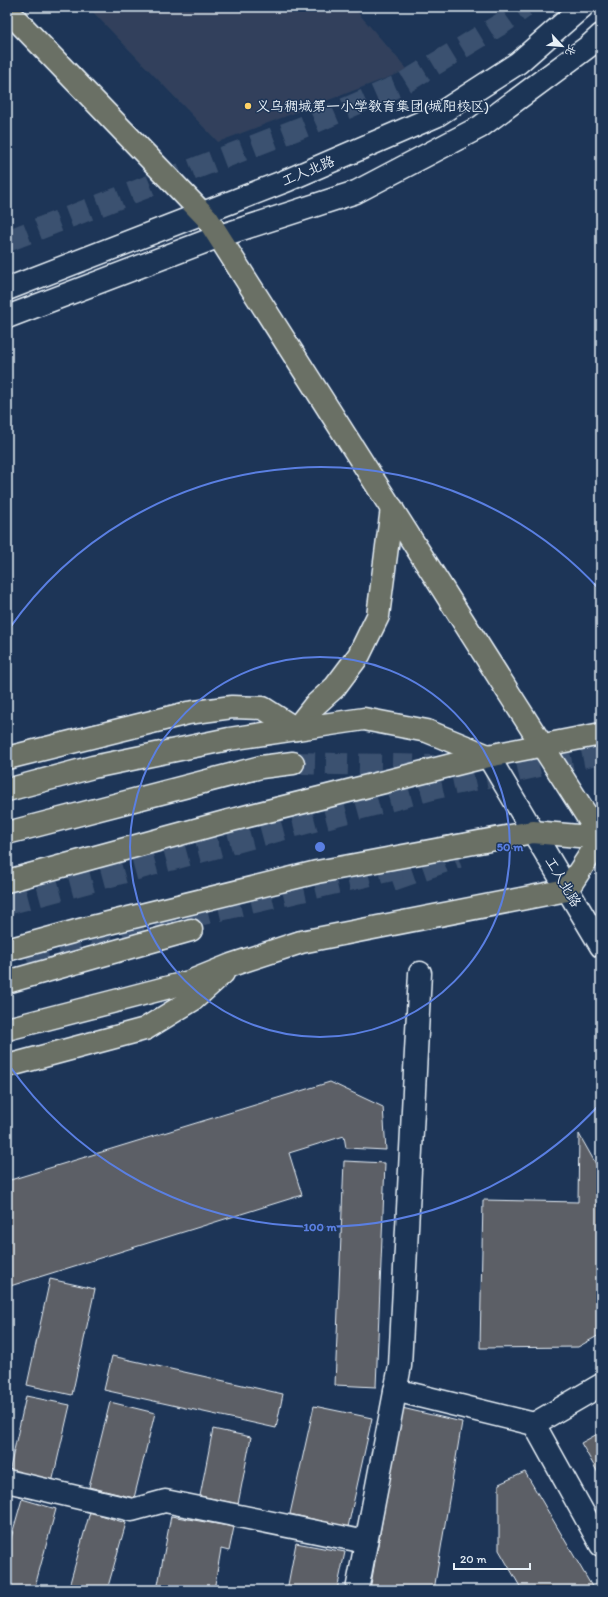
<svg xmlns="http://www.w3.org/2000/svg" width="608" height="1597" font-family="Itim,'LXGW WenKai TC',sans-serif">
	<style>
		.built { fill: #30415c }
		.building { fill: #5c5e66; stroke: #e8f1f8 }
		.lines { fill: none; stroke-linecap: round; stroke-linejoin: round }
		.major-tunnel { stroke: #3b516f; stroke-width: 22; stroke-dasharray: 22 11; stroke-linecap: butt }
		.highway-tunnel { stroke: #3b516f; stroke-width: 22; stroke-dasharray: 22 11; stroke-linecap: butt }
		.minor-casing { stroke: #e8f1f8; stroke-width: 25 }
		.major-casing { stroke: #e8f1f8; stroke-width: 25 }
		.highway-casing { stroke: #e8f1f8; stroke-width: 25 }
		.minor { stroke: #1d3557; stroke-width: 22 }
		.major { stroke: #6b7065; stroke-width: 22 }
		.highway { stroke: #6b7065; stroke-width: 22 }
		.ring { fill: none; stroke: #5a7fe2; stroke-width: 2 }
		.poi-dot { fill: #ffd166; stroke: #1d3557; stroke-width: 1.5 }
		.labels { text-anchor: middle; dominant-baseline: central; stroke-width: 3; stroke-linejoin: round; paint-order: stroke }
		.poi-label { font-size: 14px; fill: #e8f1f8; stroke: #1d3557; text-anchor: start }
		.street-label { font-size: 14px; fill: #e8f1f8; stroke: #1d3557 }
		.centre { fill: #5a7fe2; stroke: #1d3557; stroke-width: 2 }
		.ring-label { font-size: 12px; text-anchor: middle; font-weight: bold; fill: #5a7fe2; stroke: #1d3557; stroke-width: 3; stroke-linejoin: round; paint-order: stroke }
	</style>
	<rect width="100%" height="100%" fill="#1d3557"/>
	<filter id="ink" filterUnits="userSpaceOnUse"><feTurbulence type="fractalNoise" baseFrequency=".025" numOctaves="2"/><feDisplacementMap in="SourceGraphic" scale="8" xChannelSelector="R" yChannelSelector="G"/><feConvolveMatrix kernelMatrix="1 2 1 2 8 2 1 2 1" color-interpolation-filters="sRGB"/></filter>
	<g filter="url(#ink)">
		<polygon class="built" points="88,7 353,7 408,70 218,142"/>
		<g class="building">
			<polygon points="330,1082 383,1107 386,1150 346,1148 344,1136 289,1153 302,1195 7,1287 7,1181"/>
			<polygon points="579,1134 601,1173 601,1334 578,1347 480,1348 483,1200 578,1202"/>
			<polygon points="344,1161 385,1163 376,1387 335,1385"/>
			<polygon points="50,1279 95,1289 72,1395 27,1385"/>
			<polygon points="112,1356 283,1394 276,1428 104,1390"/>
			<polygon points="26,1396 70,1405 52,1483 9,1473"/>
			<polygon points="110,1402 155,1413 134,1498 89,1487"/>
			<polygon points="314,1406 372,1418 348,1527 290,1514"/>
			<polygon points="402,1408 462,1422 434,1590 370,1590"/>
			<polygon points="213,1429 251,1437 238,1504 200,1496"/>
			<polygon points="601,1432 601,1478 581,1443"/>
			<polygon points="525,1472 594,1590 522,1590 499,1550 499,1484"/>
			<polygon points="22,1499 56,1509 34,1590 7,1590 7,1552"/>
			<polygon points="90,1512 126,1523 107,1590 68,1590"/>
			<polygon points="171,1516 234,1527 229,1551 221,1549 214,1590 157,1590"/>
			<polygon points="296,1543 345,1552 337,1590 287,1590"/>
		</g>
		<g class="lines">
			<polyline class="major-tunnel" points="7,241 313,123 404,83 501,24 525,7"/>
			<g class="highway-tunnel">
				<polyline points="293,763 434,766"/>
				<polyline points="392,880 458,857"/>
				<polyline points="7,904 436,788 601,753"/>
				<polyline points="26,955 405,867"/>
			</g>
			<g class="minor-casing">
				<g id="minor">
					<polyline points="7,289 288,180 436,116 518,63 582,7"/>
					<polyline points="7,317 220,236 356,192 480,127 589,46 601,35"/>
					<polyline points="488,756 601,946"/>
					<polyline points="395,1390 534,1424 601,1545"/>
					<polyline points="534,1424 601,1385"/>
					<polyline points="7,1481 132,1510 165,1501 366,1542"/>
					<polyline points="357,1590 400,1366 420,973"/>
				</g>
			</g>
			<g class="major-casing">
				<g id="major">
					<polyline points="7,10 207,218 601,838"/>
					<polyline points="7,881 228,821 488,756 601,734"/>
					<polyline points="7,950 76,931 317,872 533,832 601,838"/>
				</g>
			</g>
			<g class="highway-casing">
				<g id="highway">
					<polyline points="7,758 188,713 232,707 263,708 296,729 314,706 335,687 359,655 378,616 392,508"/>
					<polyline points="7,790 93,767 229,739 364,719 427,731 488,756"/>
					<polyline points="7,833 261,767 293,763"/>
					<polyline points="7,982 191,930"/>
					<polyline points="7,1029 189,982 231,965 301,942 567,890 601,838"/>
					<polyline points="7,1066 145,1029 194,999 223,973"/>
				</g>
			</g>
			<use href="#minor" class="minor"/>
			<use href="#major" class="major"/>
			<use href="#highway" class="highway"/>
		</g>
	</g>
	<g class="ring">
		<circle cx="320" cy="847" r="190"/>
		<path d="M600 1104A380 380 0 0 1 9 1065M9 629A380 380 0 0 1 600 590"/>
	</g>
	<circle class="poi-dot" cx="248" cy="106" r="4"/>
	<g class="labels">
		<g class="poi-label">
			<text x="256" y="106">义乌稠城第一小学教育集团(城阳校区)</text>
		</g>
		<g class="street-label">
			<text transform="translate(308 171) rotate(-23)">工人北路</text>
			<text transform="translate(563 882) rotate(59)">工人北路</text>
		</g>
	</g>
	<circle cx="320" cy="847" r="6" class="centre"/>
	<g class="ring-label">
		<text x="510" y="851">50 m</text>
		<text x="320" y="1231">100 m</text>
	</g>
	<rect width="608" height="1597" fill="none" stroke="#1d3557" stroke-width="24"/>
	<rect x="12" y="12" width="584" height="1573" fill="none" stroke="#e8f1f8" stroke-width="1.5" filter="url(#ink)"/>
	<g transform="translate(562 46) rotate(116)" stroke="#1d3557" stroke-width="3" paint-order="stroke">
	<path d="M0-3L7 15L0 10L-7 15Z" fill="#e8f1f8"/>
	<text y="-6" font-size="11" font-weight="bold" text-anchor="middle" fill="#e8f1f8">北</text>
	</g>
	<path d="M454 1563v6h76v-6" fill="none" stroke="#e8f1f8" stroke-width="2"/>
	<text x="460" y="1563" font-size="12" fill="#e8f1f8" stroke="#1d3557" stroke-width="3" paint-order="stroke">20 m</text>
</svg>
